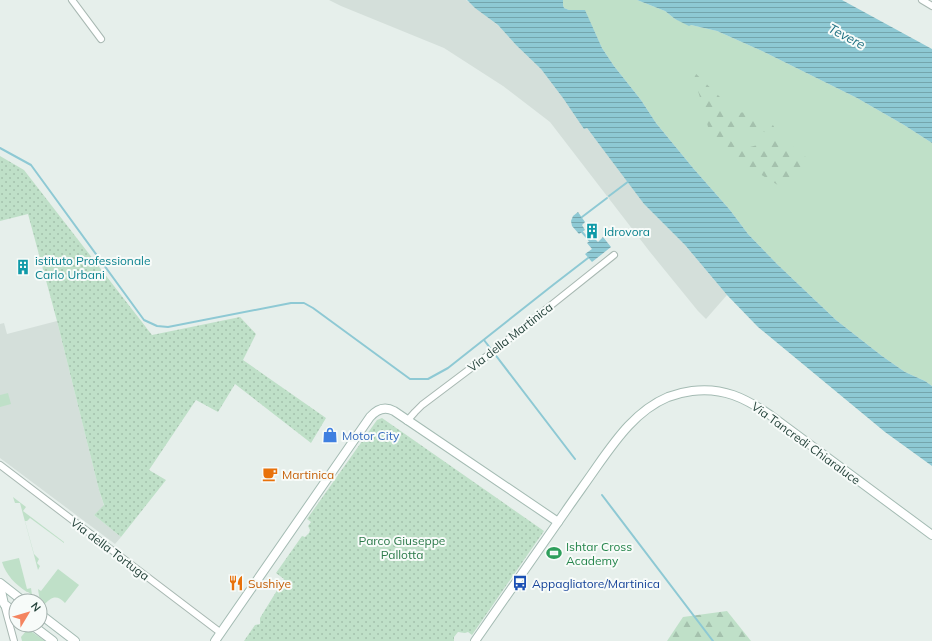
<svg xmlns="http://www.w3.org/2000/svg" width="932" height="641" font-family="Mulish,sans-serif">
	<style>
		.built { fill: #d4dfda }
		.grass { fill: #bfe0c8 }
		.forest { fill: url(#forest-firs) }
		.park { fill: url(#park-dots) }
		.water { fill: url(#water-rules) }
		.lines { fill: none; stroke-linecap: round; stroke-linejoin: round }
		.stream { stroke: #8ec9d4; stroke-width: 2 }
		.street-casing { stroke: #a8b8b2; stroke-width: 8 }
		.secondary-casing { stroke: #a4bbb3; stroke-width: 10 }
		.street { stroke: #fff; stroke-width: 6 }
		.secondary { stroke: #fff; stroke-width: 8 }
		.labels { text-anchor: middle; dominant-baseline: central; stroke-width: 4; stroke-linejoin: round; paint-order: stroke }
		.culture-label { font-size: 12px; fill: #0d838f; stroke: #f7fbf9; text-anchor: start }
		.street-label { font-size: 12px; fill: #24423a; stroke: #f7fbf9 }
		.shop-label { font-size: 12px; fill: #366cbe; stroke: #f7fbf9; text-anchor: start }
		.food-label { font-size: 12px; fill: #c56008; stroke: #f7fbf9; text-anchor: start }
		.park-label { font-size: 12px; fill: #2d7a4b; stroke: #f7fbf9 }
		.leisure-label { font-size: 12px; fill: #27864d; stroke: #f7fbf9; text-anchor: start }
		.transit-label { font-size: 12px; fill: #164399; stroke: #f7fbf9; text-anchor: start }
		.water-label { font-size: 13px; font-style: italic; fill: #1c6f80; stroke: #f7fbf9 }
	</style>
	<defs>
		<pattern id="forest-firs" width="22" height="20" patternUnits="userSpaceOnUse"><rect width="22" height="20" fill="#bfe0c8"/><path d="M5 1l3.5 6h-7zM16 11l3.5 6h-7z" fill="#a4c1ad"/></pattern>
		<pattern id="park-dots" width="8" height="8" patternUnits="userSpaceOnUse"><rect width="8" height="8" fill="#bfe0c8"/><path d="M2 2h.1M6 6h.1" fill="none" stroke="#a4c1ad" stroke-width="1.8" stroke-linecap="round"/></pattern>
		<pattern id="water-rules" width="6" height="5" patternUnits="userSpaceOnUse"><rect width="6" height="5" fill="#8ec9d4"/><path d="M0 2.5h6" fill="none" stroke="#74a5ad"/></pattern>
	</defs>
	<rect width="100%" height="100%" fill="#e6efeb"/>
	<g class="built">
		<polygon points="329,0 466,0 500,27 516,45 541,69 611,159 644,204 685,245 727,295 706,319 698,311 650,252 550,122 503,86 444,48 341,6"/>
		<polygon points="57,321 99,490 104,506 94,515 121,537 115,544 0,458 0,324 4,323 7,334"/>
	</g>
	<g class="grass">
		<polygon points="563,0 637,0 665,11 675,19 691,25 717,31 762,51 857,98 904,125 932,143 932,386 925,381 905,372 882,356 836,320 777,264 748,234 730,210 693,168 656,123 641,100 614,66 602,48 585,11 569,10 564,8 563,5"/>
		<polygon points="8,393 11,404 0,407 0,395"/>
		<polygon points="13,497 26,507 23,511 64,542 64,543 30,518 27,521 25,521 34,554 39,559 37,563 40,566 38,570 20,503 15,503"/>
		<path d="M19 558 27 589 31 588 32 595 28 592H27C15 584 6 575 2 562Z"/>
		<path d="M58 569 79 585 65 603C57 595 52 596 44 605L40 602 38 589 41 591Z"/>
		<polygon points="26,631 32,632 45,641 22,641 21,637"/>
	</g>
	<g class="forest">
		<polygon points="691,69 720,97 726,114 747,112 774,126 772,133 734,128 730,140 739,150 783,138 808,159 781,187 712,144 704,110"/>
		<polygon points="727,611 751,641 667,641 683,617"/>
	</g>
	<g class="park">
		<polygon points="0,156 24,170 152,335 240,317 256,334 243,360 326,418 311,443 235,384 218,412 196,400 149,470 166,480 121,537 94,515 104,505 99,490 57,321 28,214 0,221"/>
		<polygon points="382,418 544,531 472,635 468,632 465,633 458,632 454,637 454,641 244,641 255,625 260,624 260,618 284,579 276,573 302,536 305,537 309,533 310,530 308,526 311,522 307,519 377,420"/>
	</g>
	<g class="water">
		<polygon points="467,0 563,0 563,5 564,8 569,10 585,10 602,48 614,66 641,100 656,123 693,168 730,210 748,234 777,264 836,320 882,356 905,372 925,381 932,386 932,466 885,432 758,327 727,295 685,245 644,204 587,128 584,129 563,98 541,69 516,45 498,25 475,8"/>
		<polygon points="637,0 842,0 932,49 932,143 904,125 857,98 762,51 717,31 691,25 689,26 675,19 665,11"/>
		<polygon points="578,212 585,222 582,225 585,230 579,234 572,226 571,221 573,216"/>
		<polygon points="603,237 611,247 592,262 585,254 592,249 587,243 594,238 598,242"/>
	</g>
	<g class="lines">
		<g class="stream">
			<polyline points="0,148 31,165 144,320 157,326 168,327 291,303 304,303 313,308 410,379 428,379 448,368 553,285 588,258"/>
			<polyline points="609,196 629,181"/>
			<polyline points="582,217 607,198"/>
			<polyline points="582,232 590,241"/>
			<polyline points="484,340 575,459"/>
			<polyline points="602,495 713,641"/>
		</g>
		<g class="street-casing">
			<g id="street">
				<polyline points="72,0 101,39"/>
				<polyline points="922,0 932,6"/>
				<polyline points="407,421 415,412 422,405 495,350 614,255"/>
				<polyline points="0,465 221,633"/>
				<polyline points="4,604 14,641"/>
			</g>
		</g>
		<g class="secondary-casing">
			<g id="secondary">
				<polyline points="0,583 23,601"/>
				<polyline points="0,586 4,604 16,613"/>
				<polyline points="40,614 75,641"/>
				<polyline points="32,625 53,641"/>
				<path d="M215 641 370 417C377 409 385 406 394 411L558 522"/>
				<path d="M475 641C505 598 535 555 565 512 576 496 587 481 598 465 617 438 637 410 668 397 676 394 684 392 692 391 723 387 745 398 770 415L932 535"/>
			</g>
		</g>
		<use href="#street" class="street"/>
		<use href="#secondary" class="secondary"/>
	</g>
	<defs>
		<g id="building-bare" transform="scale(1.2)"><path d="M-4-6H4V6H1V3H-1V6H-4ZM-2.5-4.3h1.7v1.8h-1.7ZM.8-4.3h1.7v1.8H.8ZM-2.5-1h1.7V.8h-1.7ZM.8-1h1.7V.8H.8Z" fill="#0f9aa8" stroke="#f7fbf9" stroke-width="2.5" paint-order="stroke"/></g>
		<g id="shop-bare" transform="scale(1.2)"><path d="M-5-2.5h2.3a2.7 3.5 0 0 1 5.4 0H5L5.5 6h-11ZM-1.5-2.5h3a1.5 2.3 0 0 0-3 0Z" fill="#3f7fe0" stroke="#f7fbf9" stroke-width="2.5" paint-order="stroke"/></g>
		<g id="cafe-bare" transform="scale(1.2)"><path d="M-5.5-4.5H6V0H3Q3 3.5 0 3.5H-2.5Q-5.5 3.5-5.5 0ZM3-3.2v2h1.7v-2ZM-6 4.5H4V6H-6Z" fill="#e8710a" stroke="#f7fbf9" stroke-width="2.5" paint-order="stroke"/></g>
		<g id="stadium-bare" transform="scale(1.2)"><path d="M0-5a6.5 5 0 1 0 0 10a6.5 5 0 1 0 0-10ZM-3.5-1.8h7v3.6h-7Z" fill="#2e9e5b" stroke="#f7fbf9" stroke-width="2.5" paint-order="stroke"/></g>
		<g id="restaurant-bare" transform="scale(1.2)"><path d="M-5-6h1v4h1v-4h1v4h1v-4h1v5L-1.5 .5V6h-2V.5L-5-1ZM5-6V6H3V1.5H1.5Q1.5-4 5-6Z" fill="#e8710a" stroke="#f7fbf9" stroke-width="2.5" paint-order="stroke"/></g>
		<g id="bus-bare" transform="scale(1.2)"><path d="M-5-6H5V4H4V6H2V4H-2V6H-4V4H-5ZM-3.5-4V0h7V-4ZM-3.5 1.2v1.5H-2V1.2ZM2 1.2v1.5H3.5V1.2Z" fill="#1a4fb4" stroke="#f7fbf9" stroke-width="2.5" paint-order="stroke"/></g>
	</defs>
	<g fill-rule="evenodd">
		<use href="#building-bare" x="592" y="231"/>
		<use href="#building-bare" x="23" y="267"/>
		<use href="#shop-bare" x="330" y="435"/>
		<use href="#cafe-bare" x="270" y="474"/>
		<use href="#stadium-bare" x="554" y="553"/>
		<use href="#restaurant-bare" x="236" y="583"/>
		<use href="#bus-bare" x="520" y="583"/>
	</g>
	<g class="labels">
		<g class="culture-label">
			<text x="604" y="231">Idrovora</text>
			<text x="35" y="260">istituto Professionale<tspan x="35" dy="14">Carlo Urbani</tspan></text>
		</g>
		<g class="street-label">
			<text transform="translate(510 337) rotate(-38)">Via della Martinica</text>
			<text transform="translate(806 443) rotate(36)">Via Tancredi Chiaraluce</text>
			<text transform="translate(110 549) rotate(37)">Via della Tortuga</text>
		</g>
		<g class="shop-label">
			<text x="342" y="435">Motor City</text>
		</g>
		<g class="food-label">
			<text x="282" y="474">Martinica</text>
			<text x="248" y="583">Sushiye</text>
		</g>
		<g class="park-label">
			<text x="402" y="540">Parco Giuseppe<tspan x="402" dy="14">Pallotta</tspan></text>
		</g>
		<g class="leisure-label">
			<text x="566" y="546">Ishtar Cross<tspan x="566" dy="14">Academy</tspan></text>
		</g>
		<g class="transit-label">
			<text x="532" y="583">Appagliatore/Martinica</text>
		</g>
		<g class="water-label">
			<text transform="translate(847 36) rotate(28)">Tevere</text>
		</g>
	</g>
	<g transform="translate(28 613) rotate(52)"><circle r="19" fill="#f7fbf9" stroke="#a3b1ad"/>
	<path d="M0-3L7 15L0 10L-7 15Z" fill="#f4845f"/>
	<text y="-6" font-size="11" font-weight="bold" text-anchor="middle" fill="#24423a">N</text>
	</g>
</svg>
